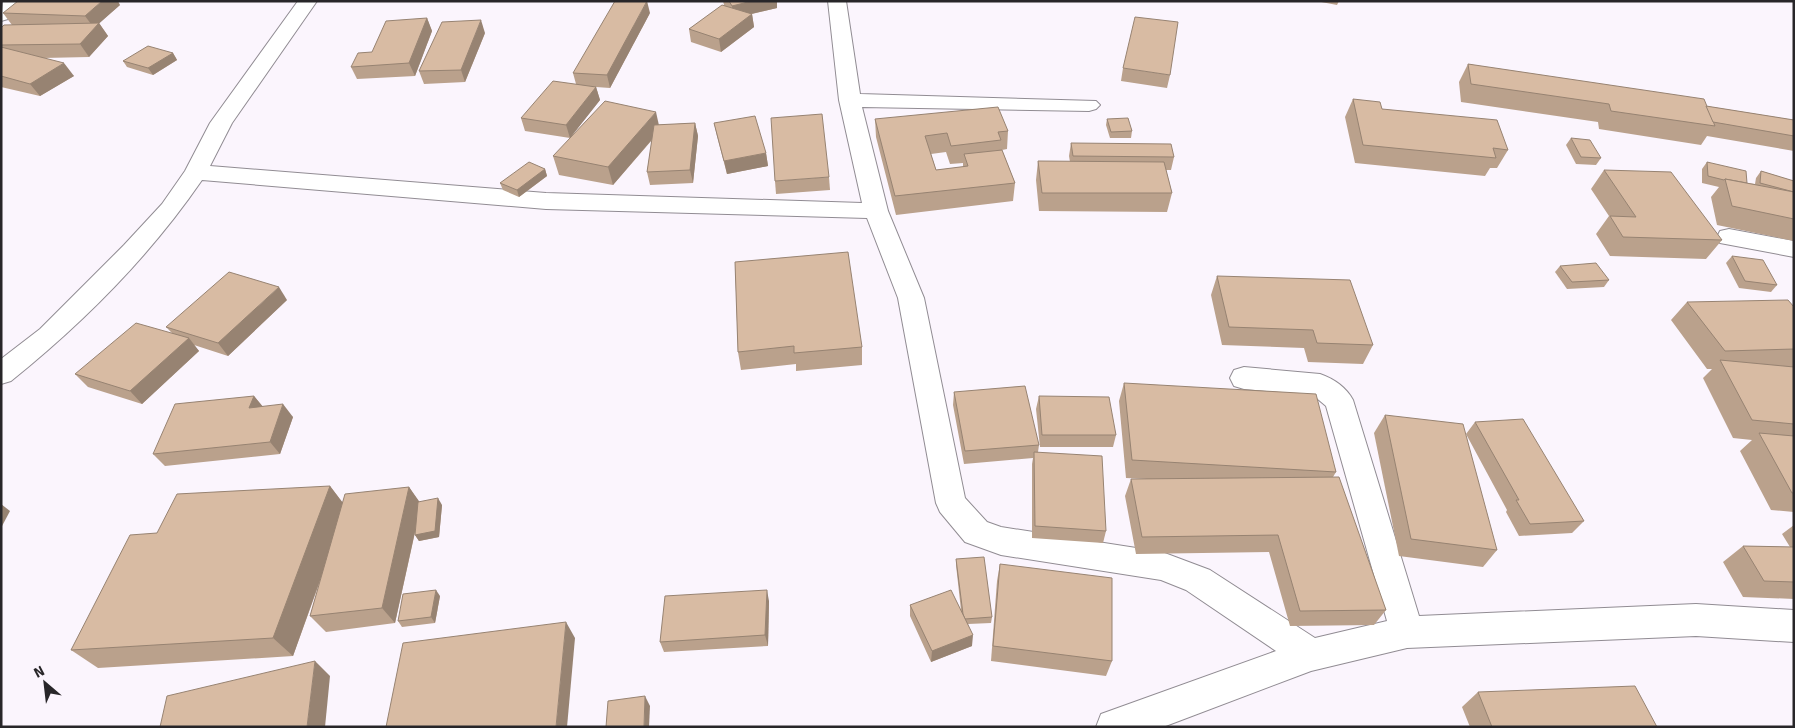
<svg xmlns="http://www.w3.org/2000/svg" width="1795" height="728" font-family="Signika,sans-serif">
	<style>
		.lines { fill: none; stroke-linecap: round; stroke-linejoin: round }
		.minor-casing { stroke: #918c93; stroke-width: 2 }
		.minor { fill: #fff; fill-rule: evenodd }
		.wall { fill: #baa18c; fill-rule: evenodd }
		.shaded-wall { fill: #978372 }
		.building { fill: #d8bba3; stroke: #978372 }
	</style>
	<rect width="100%" height="100%" fill="#fbf5fd"/>
	<g class="lines">
		<g class="minor-casing">
			<g id="minor">
				<polygon points="3,1 22,1 8,19 1,21"/>
				<path d="M298 1H317L232 123 210 166 546 193 862 203 839 100 828 1H846L860 94 1096 101 1100 105 1096 109 1089 111 862 107 888 211 924 298 965 498 987 522 1001 527 1162 552 1210 570 1315 638 1387 621 1326 406 1313 395 1244 389 1234 386 1230 378 1234 370 1244 367 1320 374C1334 379 1346 387 1353 400L1419 616 1696 604 1794 610V642L1696 636 1407 648 1311 671 1163 727H1096L1101 714 1276 651 1186 590 1161 580 1001 555 965 542 940 512 936 503 898 298 867 218 546 209 202 180C150 256 83 323 11 381L1 384V359L40 329 124 245 162 204 185 171 210 123Z"/>
				<polygon points="1729,229 1794,241 1794,257 1720,243 1717,237 1720,231"/>
			</g>
		</g>
		<use href="#minor" class="minor"/>
	</g>
	<g class="wall">
		<polygon points="723,1 777,1 777,8 752,14 754,27 721,52 691,42 689,29 724,5"/>
		<polygon points="1316,1 1339,1 1337,5"/>
		<polygon points="120,5 99,23 108,36 89,57 43,58 74,76 40,96 1,87 1,28 12,25 3,13"/>
		<polygon points="650,13 610,88 596,87 600,100 570,138 525,131 521,118 576,84 573,73"/>
		<polygon points="427,18 432,31 415,76 357,79 351,67 372,52"/>
		<polygon points="485,33 465,82 424,84 419,71"/>
		<polygon points="173,53 177,60 153,75 127,67 123,61"/>
		<polygon points="1468,64 1706,106 1794,120 1794,151 1707,136 1701,145 1599,129 1598,122 1461,102 1459,82"/>
		<polygon points="1123,68 1170,75 1167,88 1121,81"/>
		<polygon points="1353,99 1382,109 1508,150 1497,168 1490,168 1485,176 1355,163 1345,117"/>
		<path d="M875 119 1008 131 1007 149 1002 150 1015 183 1013 201 896 215 876 137ZM946 152 950 164 963 163V167L936 170 931 154Z"/>
		<polygon points="1107,119 1132,131 1131,138 1110,138 1106,125"/>
		<polygon points="695,123 698,136 693,183 650,185 647,172 652,140 613,185 559,175 553,156 658,125"/>
		<polygon points="714,123 766,153 768,166 727,174 717,136"/>
		<polygon points="1571,138 1601,158 1596,165 1576,164 1566,145"/>
		<polygon points="1071,143 1174,157 1171,170 1166,170 1172,193 1167,212 1039,211 1036,180 1038,161 1070,162 1069,156"/>
		<polygon points="1707,162 1747,183 1755,184 1756,178 1761,171 1794,181 1794,241 1717,225 1711,197 1719,187 1702,183 1702,169"/>
		<polygon points="545,169 547,176 519,197 503,190 500,183"/>
		<polygon points="1604,170 1722,240 1706,259 1610,256 1596,234 1609,216 1591,189"/>
		<polygon points="829,177 830,190 776,194 775,181"/>
		<polygon points="1732,256 1777,285 1771,292 1739,288 1726,263"/>
		<polygon points="735,262 862,347 862,365 796,371 796,364 741,370 738,352"/>
		<polygon points="1560,266 1609,280 1604,287 1567,289 1555,272"/>
		<polygon points="1217,276 1373,345 1363,364 1308,362 1304,348 1222,345 1211,295"/>
		<polygon points="287,300 228,356 194,345 199,351 142,404 88,387 75,374 172,333 166,327"/>
		<polygon points="1687,302 1794,307 1794,512 1771,510 1740,451 1752,440 1733,438 1703,378 1712,369 1707,369 1671,320"/>
		<polygon points="1124,383 1336,472 1333,477 1386,610 1374,625 1290,626 1269,552 1136,554 1125,496 1131,479 1147,479 1126,478 1119,401"/>
		<polygon points="954,392 1039,445 1038,452 1106,531 1103,543 1032,538 1032,464 1033,458 964,464 953,405"/>
		<polygon points="254,396 262,406 293,417 280,454 165,466 153,454"/>
		<polygon points="1039,396 1116,435 1113,447 1040,447 1036,409"/>
		<polygon points="1385,415 1497,550 1483,567 1399,556 1374,433"/>
		<polygon points="1475,422 1584,521 1572,533 1519,536 1506,512 1507,510 1466,434"/>
		<polygon points="330,486 342,502 409,487 419,502 442,505 439,537 419,541 415,535 416,528 395,623 326,632 310,616 323,573 293,656 98,668 71,650 157,533"/>
		<polygon points="1794,525 1794,599 1743,597 1723,562 1743,546 1790,547 1782,534"/>
		<polygon points="956,559 992,617 991,623 968,624 972,646 931,662 910,616 910,605 961,610 956,565"/>
		<polygon points="1000,564 1112,661 1106,676 991,661 997,581"/>
		<polygon points="440,596 435,623 402,627 398,621"/>
		<polygon points="769,601 768,646 664,652 660,642"/>
		<polygon points="1478,692 1657,727 1470,727 1462,707"/>
	</g>
	<g class="shaded-wall">
		<polygon points="102,1 118,1 120,5 94,28 85,16"/>
		<polygon points="647,1 650,13 610,88 607,75"/>
		<polygon points="752,1 777,1 777,8 733,18 732,6"/>
		<polygon points="752,14 754,27 721,52 719,39"/>
		<polygon points="427,18 432,31 415,76 409,63"/>
		<polygon points="481,20 485,33 465,82 461,70"/>
		<polygon points="99,23 108,36 89,57 80,44"/>
		<polygon points="173,53 177,60 153,75 148,68"/>
		<polygon points="64,63 74,76 40,96 30,84"/>
		<polygon points="596,87 600,100 570,138 566,125"/>
		<polygon points="656,112 660,130 613,185 608,167"/>
		<polygon points="695,123 698,136 693,183 690,170"/>
		<polygon points="766,153 768,166 727,174 724,161"/>
		<polygon points="545,169 547,176 519,197 517,190"/>
		<polygon points="279,287 287,300 228,356 218,343"/>
		<polygon points="189,338 199,351 142,404 130,391"/>
		<polygon points="254,396 264,408 249,408"/>
		<polygon points="283,404 293,417 280,454 270,442"/>
		<polygon points="330,486 346,507 293,656 273,638"/>
		<polygon points="409,487 421,504 395,623 382,608"/>
		<polygon points="438,498 442,505 439,537 419,541 415,535"/>
		<polygon points="1,504 10,511 1,528"/>
		<polygon points="436,590 440,596 435,623 431,617"/>
		<polygon points="767,590 769,601 768,646 765,635"/>
		<polygon points="566,622 575,638 567,727 556,727"/>
		<polygon points="973,635 972,646 931,662 932,651"/>
		<polygon points="315,661 330,676 325,727 307,727"/>
		<polygon points="645,696 650,706 649,727 644,727"/>
	</g>
	<g class="building">
		<polygon points="18,1 102,1 85,16 3,13"/>
		<polygon points="615,1 647,1 607,75 573,73"/>
		<polygon points="729,1 752,1 732,6"/>
		<polygon points="722,5 752,14 719,39 689,29"/>
		<polygon points="1135,17 1178,22 1170,75 1123,68"/>
		<polygon points="427,18 409,63 351,67 358,53 372,52 386,21"/>
		<polygon points="481,20 461,70 419,71 442,22"/>
		<polygon points="99,23 80,44 1,45 1,28 4,25"/>
		<polygon points="148,46 173,53 148,68 123,61"/>
		<polygon points="1,47 64,63 30,84 1,76"/>
		<polygon points="1468,64 1704,99 1715,126 1611,111 1609,104 1471,84"/>
		<polygon points="553,81 596,87 566,125 521,118"/>
		<polygon points="1353,99 1380,102 1382,109 1497,120 1508,150 1493,148 1496,158 1363,145"/>
		<polygon points="605,101 656,112 608,167 553,156"/>
		<polygon points="1706,106 1794,120 1794,136 1713,122"/>
		<polygon points="998,107 1008,131 998,132 1001,140 951,146 947,133 925,136 936,170 968,166 964,154 1002,150 1015,183 895,196 875,119"/>
		<polygon points="822,114 829,177 775,181 771,118"/>
		<polygon points="755,116 766,153 724,161 714,123"/>
		<polygon points="1128,118 1132,131 1111,132 1107,119"/>
		<polygon points="695,123 690,170 647,172 654,125"/>
		<polygon points="1571,138 1590,140 1601,158 1581,157"/>
		<polygon points="1071,143 1171,144 1174,157 1073,156"/>
		<polygon points="1038,161 1164,162 1172,193 1042,193"/>
		<polygon points="529,162 545,169 517,190 500,183"/>
		<polygon points="1707,162 1746,171 1747,183 1725,179 1724,180 1708,176"/>
		<polygon points="1604,170 1671,172 1722,240 1623,237 1610,216 1636,217"/>
		<polygon points="1761,171 1794,181 1794,192 1760,183"/>
		<polygon points="1725,179 1794,192 1794,219 1732,206"/>
		<polygon points="848,252 862,347 794,353 794,346 738,352 735,262"/>
		<polygon points="1732,256 1763,260 1777,285 1745,281"/>
		<polygon points="1596,263 1609,280 1572,282 1560,266"/>
		<polygon points="229,272 279,287 218,343 166,327"/>
		<polygon points="1217,276 1350,280 1373,345 1317,343 1313,330 1229,327"/>
		<polygon points="1788,300 1794,307 1794,349 1725,351 1687,302"/>
		<polygon points="136,323 189,338 130,391 75,374"/>
		<polygon points="1720,360 1794,367 1794,424 1752,420"/>
		<polygon points="1124,383 1316,394 1336,472 1132,460"/>
		<polygon points="1025,386 1039,445 965,451 954,392"/>
		<polygon points="254,396 249,408 283,404 270,442 153,454 175,404"/>
		<polygon points="1039,396 1109,397 1116,435 1042,435"/>
		<polygon points="1385,415 1463,424 1497,550 1411,539"/>
		<polygon points="1523,419 1584,521 1530,524 1516,500 1519,500 1475,422"/>
		<polygon points="1759,433 1794,436 1794,493 1792,493"/>
		<polygon points="1034,452 1102,456 1106,531 1035,526"/>
		<polygon points="1339,477 1386,610 1300,611 1278,535 1142,537 1131,479"/>
		<polygon points="330,486 273,638 71,650 130,535 157,533 177,494"/>
		<polygon points="409,487 382,608 310,616 345,494"/>
		<polygon points="438,498 435,531 415,535 418,502"/>
		<polygon points="1743,546 1794,547 1794,582 1764,581"/>
		<polygon points="984,557 992,617 965,619 963,614 956,559"/>
		<polygon points="1000,564 1112,578 1112,661 993,646"/>
		<polygon points="436,590 431,617 398,621 403,594"/>
		<polygon points="767,590 765,635 660,642 665,596"/>
		<polygon points="951,590 973,635 932,651 910,605"/>
		<polygon points="566,622 556,727 386,727 403,643"/>
		<polygon points="315,661 307,727 160,727 167,696"/>
		<polygon points="1635,686 1657,727 1492,727 1478,692"/>
		<polygon points="645,696 644,727 606,727 608,701"/>
	</g>
	<rect width="1795" height="728" fill="none" stroke="#282629" stroke-width="5"/>
	<g transform="translate(45 683) rotate(332)" stroke="#fbf5fd" stroke-width="4" paint-order="stroke">
	<path d="M0-4L9 19L0 12L-9 19Z" fill="#282629"/>
	<text y="-8" font-size="14" font-weight="bold" text-anchor="middle" fill="#282629">N</text>
	</g>
</svg>
